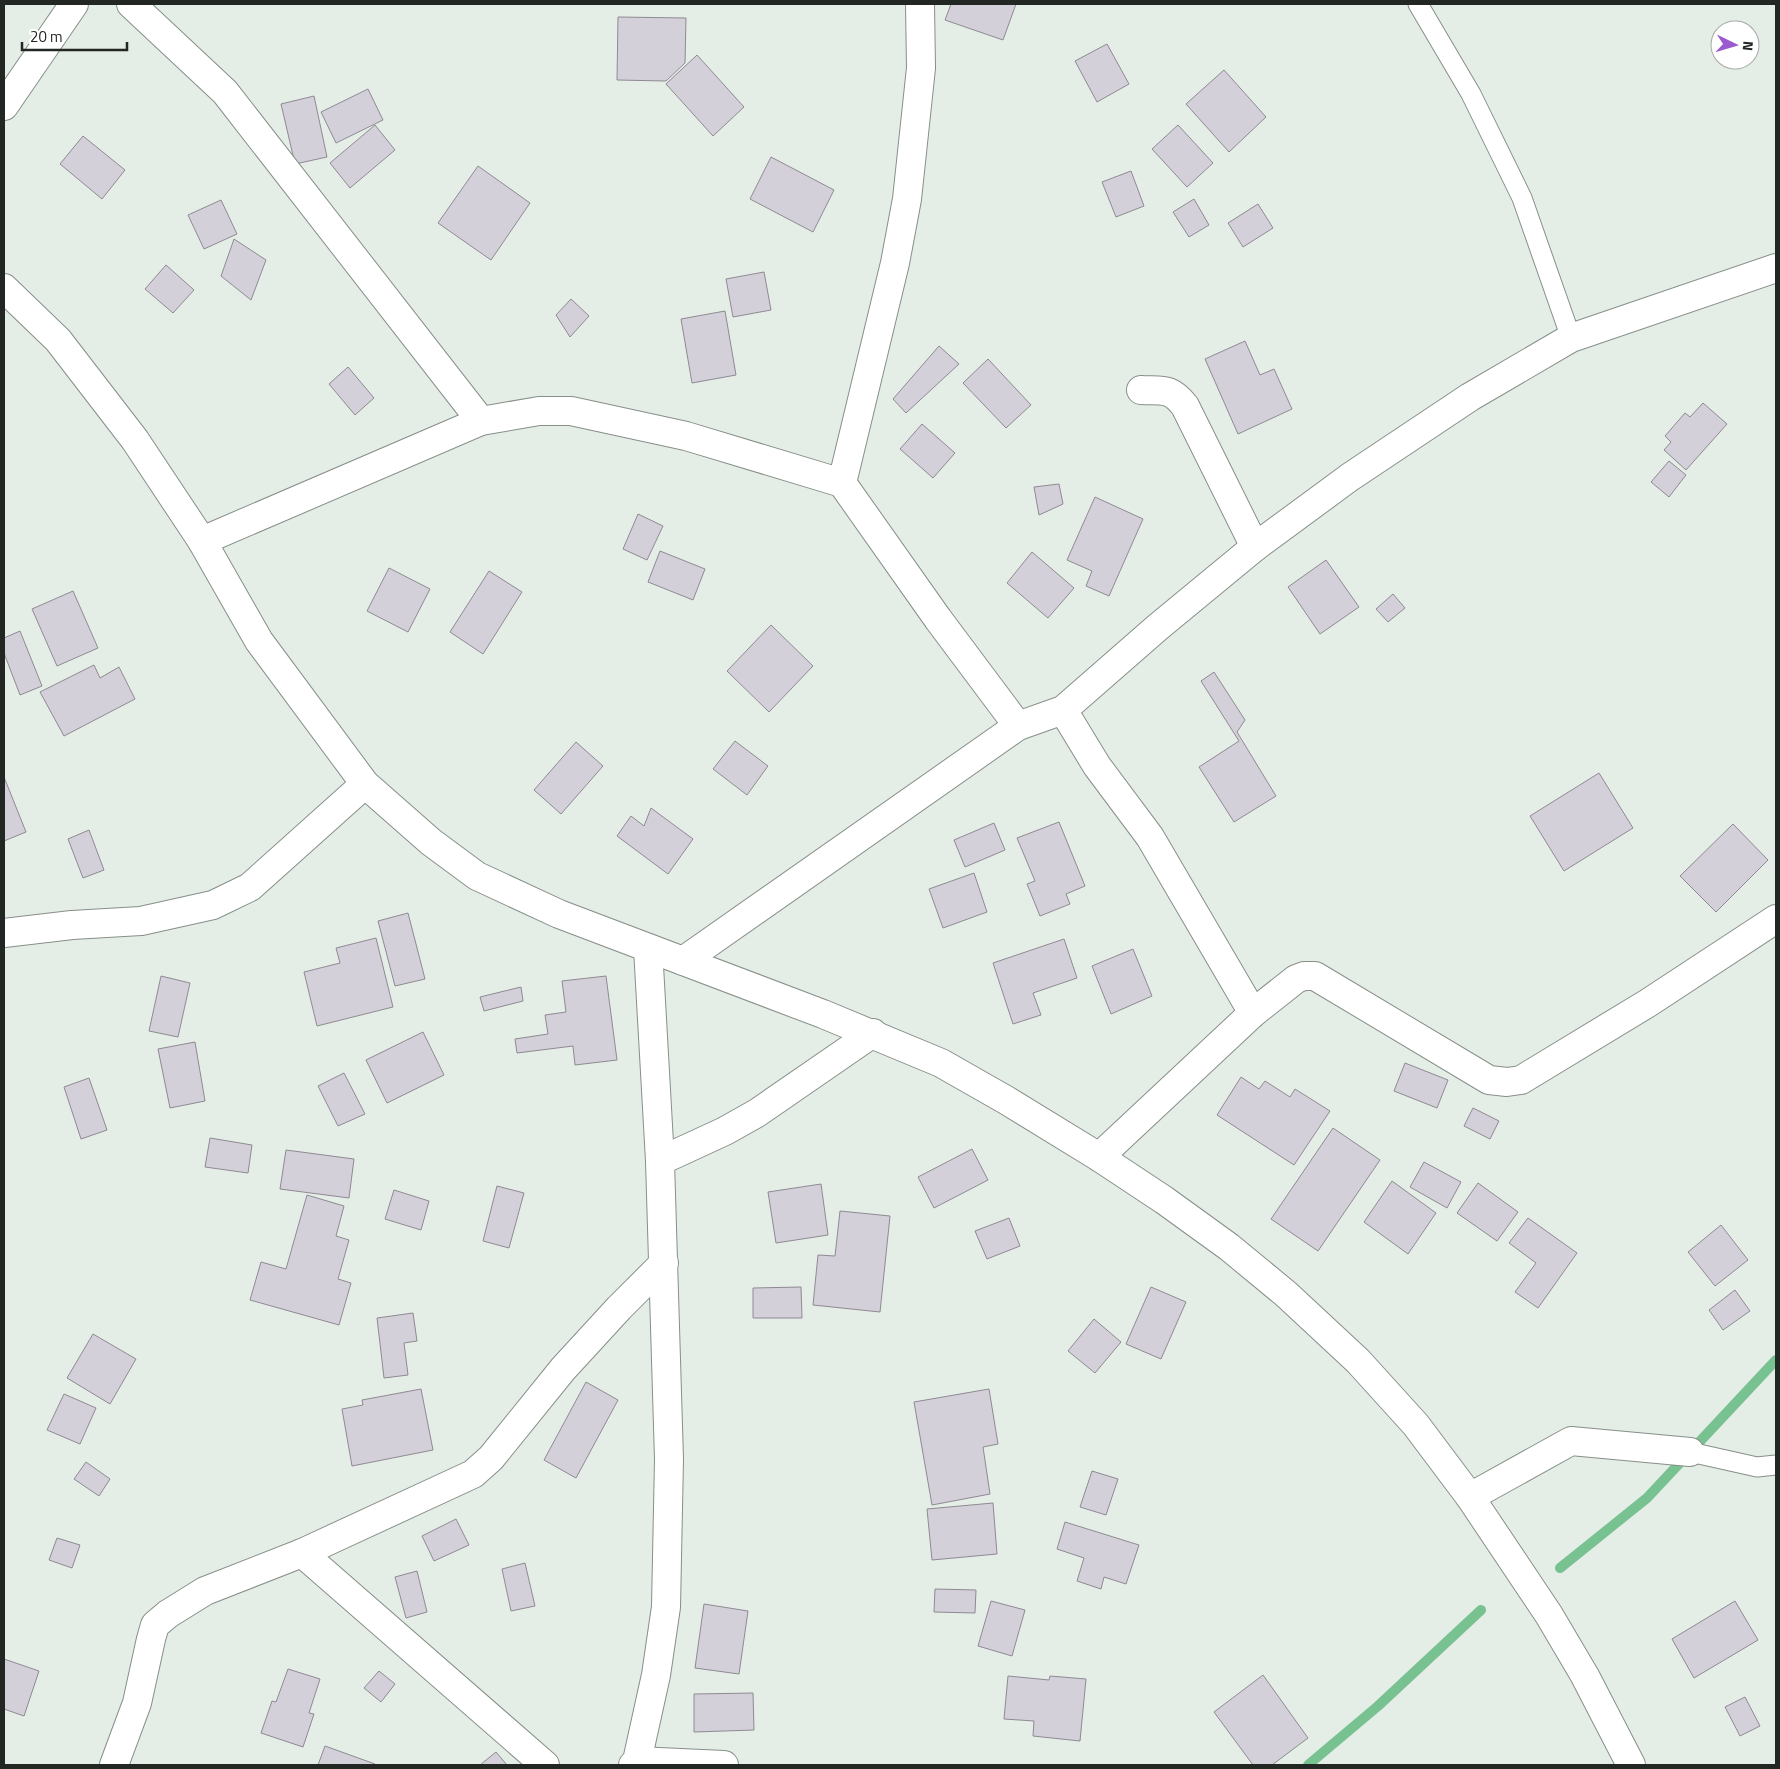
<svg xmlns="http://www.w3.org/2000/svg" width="1780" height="1769" font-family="'Titillium Web',sans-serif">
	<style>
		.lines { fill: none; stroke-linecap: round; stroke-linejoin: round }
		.stream { stroke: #78c191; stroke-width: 10 }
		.building { fill: #d4d0d9; stroke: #8e8a92 }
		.lane-casing { stroke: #878f89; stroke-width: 21 }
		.street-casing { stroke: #878f89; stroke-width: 30 }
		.secondary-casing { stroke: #878f89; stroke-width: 30 }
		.lane { stroke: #fff; stroke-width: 19 }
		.street { stroke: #fff; stroke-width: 28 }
		.secondary { stroke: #fff; stroke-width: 28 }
	</style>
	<rect width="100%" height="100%" fill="#e5ede7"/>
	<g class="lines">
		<g class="stream">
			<polyline points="1560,1568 1647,1498 1776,1360"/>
			<polyline points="1308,1765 1378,1706 1481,1610"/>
		</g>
	</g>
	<g class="building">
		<polygon points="951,4 1016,4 1003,40 945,20"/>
		<polygon points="618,17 686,18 685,63 666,81 617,80"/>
		<polygon points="1107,44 1129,84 1097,102 1075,61"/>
		<polygon points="697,55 744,107 713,136 666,84"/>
		<polygon points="1224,70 1266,117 1229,152 1186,104"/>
		<polygon points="368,89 383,120 336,143 321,112"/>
		<polygon points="314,96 327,157 295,164 281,104"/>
		<polygon points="375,125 395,150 350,188 330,163"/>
		<polygon points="1178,125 1213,163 1187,187 1152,149"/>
		<polygon points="83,136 125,170 102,199 60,164"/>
		<polygon points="771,157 834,190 813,232 750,199"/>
		<polygon points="478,166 530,203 491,260 438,223"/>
		<polygon points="1131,171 1144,206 1116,217 1102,182"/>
		<polygon points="1194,199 1209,225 1189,237 1173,212"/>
		<polygon points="221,200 237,234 204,249 188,215"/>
		<polygon points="1258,204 1273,228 1243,247 1228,223"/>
		<polygon points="234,239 266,260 251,300 221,276"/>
		<polygon points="166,265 194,290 173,313 145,289"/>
		<polygon points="764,272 771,310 733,317 726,279"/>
		<polygon points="571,299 589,316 570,337 556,315"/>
		<polygon points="725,311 736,375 692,383 681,319"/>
		<polygon points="1245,341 1260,375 1274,369 1292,409 1238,434 1205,359"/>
		<polygon points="939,346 959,364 906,413 893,399"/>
		<polygon points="988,359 1031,405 1006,428 963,383"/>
		<polygon points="348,367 374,398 355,415 329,384"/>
		<polygon points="1703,403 1727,424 1686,470 1664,450 1671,442 1665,436 1685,413 1690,417"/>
		<polygon points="922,424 955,453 933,478 900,449"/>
		<polygon points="1669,461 1686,475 1669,497 1651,482"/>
		<polygon points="1059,484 1063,504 1039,515 1034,487"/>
		<polygon points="1095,497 1143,519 1109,596 1086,586 1092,571 1067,560"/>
		<polygon points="638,514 663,526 647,560 623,549"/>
		<polygon points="660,551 705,569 693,600 648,582"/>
		<polygon points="1032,552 1074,588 1048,618 1007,583"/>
		<polygon points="1326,560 1359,607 1320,634 1288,587"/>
		<polygon points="389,568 430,589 408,632 367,611"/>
		<polygon points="489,571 522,592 483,654 450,632"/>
		<polygon points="73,591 98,648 57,666 32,609"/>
		<polygon points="1393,594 1405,608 1388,622 1376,609"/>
		<polygon points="771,625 813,666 769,712 727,671"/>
		<polygon points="20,631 42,686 20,695 4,653 4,638"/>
		<polygon points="94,665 100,678 119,667 135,699 64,736 40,692"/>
		<polygon points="1214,672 1245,720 1237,732 1276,796 1234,822 1199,767 1239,741 1201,681"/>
		<polygon points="735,741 768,766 747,795 713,769"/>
		<polygon points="576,742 603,766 561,814 534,790"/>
		<polygon points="1599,773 1633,828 1564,871 1530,816"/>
		<polygon points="4,777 26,832 4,841"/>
		<polygon points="651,808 693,839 668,874 617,836 631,816 644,826"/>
		<polygon points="1059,822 1085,886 1066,894 1070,904 1040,916 1027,884 1035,881 1017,838"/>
		<polygon points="994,823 1005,850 965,867 954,840"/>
		<polygon points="1733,824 1768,860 1716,912 1680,876"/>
		<polygon points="89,830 104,870 83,878 68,839"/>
		<polygon points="974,873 987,912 943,928 929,889"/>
		<polygon points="408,913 425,979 395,986 378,921"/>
		<polygon points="376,938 393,1007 317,1026 304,972 340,963 336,948"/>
		<polygon points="1064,939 1077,978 1033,993 1041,1015 1013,1024 993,963"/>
		<polygon points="1133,949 1152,996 1111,1014 1092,966"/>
		<polygon points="161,976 190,983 178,1037 149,1031"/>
		<polygon points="606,976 617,1060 575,1065 573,1046 517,1053 515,1039 548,1034 545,1015 566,1012 562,981"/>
		<polygon points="521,987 523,1001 484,1011 480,997"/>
		<polygon points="423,1032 444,1075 387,1103 366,1060"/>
		<polygon points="195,1042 205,1101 170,1108 158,1049"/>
		<polygon points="1405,1063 1448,1080 1437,1108 1394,1091"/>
		<polygon points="344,1073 365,1114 338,1126 318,1086"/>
		<polygon points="1241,1077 1259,1089 1265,1081 1290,1097 1295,1089 1330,1111 1294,1165 1217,1115"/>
		<polygon points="89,1078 107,1130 81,1139 64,1087"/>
		<polygon points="1473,1108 1499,1121 1490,1139 1464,1126"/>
		<polygon points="1333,1128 1380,1160 1318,1251 1271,1219"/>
		<polygon points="210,1138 252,1145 248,1173 205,1167"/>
		<polygon points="972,1149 988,1180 934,1208 918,1177"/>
		<polygon points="286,1150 354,1159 349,1198 280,1189"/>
		<polygon points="1424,1162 1461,1182 1447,1208 1410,1187"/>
		<polygon points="1392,1181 1436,1213 1408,1254 1364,1222"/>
		<polygon points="1478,1183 1518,1212 1497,1241 1457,1213"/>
		<polygon points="821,1184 828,1235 776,1243 768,1192"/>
		<polygon points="497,1186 524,1193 509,1248 483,1241"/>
		<polygon points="394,1190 429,1201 421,1230 385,1219"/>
		<polygon points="307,1195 344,1206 336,1236 349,1240 338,1279 351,1283 339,1325 250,1300 261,1262 286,1269"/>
		<polygon points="840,1211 890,1216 880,1312 813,1305 818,1255 835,1256"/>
		<polygon points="1009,1218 1020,1246 987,1259 975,1231"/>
		<polygon points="1528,1218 1577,1253 1538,1308 1515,1292 1536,1263 1509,1243"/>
		<polygon points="1721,1225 1748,1260 1715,1286 1688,1252"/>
		<polygon points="801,1287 802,1318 753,1318 753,1288"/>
		<polygon points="1151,1287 1186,1302 1161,1359 1126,1344"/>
		<polygon points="1735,1290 1750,1311 1723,1330 1709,1310"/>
		<polygon points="413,1313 417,1341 404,1343 408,1375 384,1378 377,1318"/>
		<polygon points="1094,1319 1121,1342 1095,1373 1068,1351"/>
		<polygon points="93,1334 136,1359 110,1404 67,1378"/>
		<polygon points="586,1382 618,1400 576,1478 544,1460"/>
		<polygon points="421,1389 433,1450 352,1466 342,1409 363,1405 362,1400"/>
		<polygon points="989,1389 998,1444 983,1447 990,1494 932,1505 914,1402"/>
		<polygon points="64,1394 96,1408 80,1444 47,1430"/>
		<polygon points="86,1462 110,1479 99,1496 74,1479"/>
		<polygon points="1092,1471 1118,1479 1106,1515 1080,1507"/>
		<polygon points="993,1503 997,1554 932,1560 927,1509"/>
		<polygon points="456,1519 469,1545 434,1561 422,1536"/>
		<polygon points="1065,1522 1139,1545 1126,1584 1104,1577 1101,1589 1077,1581 1084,1558 1057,1549"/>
		<polygon points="57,1538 80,1545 72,1568 49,1560"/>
		<polygon points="525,1563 535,1606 511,1611 502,1569"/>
		<polygon points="417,1571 427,1612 406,1618 395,1577"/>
		<polygon points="935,1589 976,1590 975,1613 934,1612"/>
		<polygon points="991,1601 1025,1610 1012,1656 978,1646"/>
		<polygon points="1735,1601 1758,1640 1694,1678 1672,1639"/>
		<polygon points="704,1604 748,1611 739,1674 695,1668"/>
		<polygon points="4,1659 39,1671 24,1716 4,1709"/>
		<polygon points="288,1669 320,1679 309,1713 314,1714 303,1747 261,1733 272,1701 276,1702"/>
		<polygon points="379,1671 395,1684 381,1702 364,1688"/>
		<polygon points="1263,1675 1308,1738 1272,1765 1253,1765 1214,1712"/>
		<polygon points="1008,1676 1049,1680 1050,1676 1086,1679 1080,1741 1033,1736 1034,1721 1004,1719"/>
		<polygon points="753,1693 754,1730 694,1732 694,1694"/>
		<polygon points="1745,1697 1760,1726 1740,1736 1725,1707"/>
		<polygon points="325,1746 375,1764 375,1765 318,1765"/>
		<polygon points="496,1752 507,1765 480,1765"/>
	</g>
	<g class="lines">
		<g class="lane-casing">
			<g id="lane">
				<polyline points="1418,4 1471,94 1522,198 1571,338"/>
				<polyline points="1690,1452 1757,1467 1776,1465"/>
			</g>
		</g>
		<g class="street-casing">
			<g id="street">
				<polyline points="131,4 225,92 481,421 202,541"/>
				<polyline points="4,106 74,4"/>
				<path d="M1141 390C1163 391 1170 387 1185 406L1255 547"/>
				<polyline points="481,421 539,411 571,411 686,436 842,483 938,619 1018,726"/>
				<polyline points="842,483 895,263 907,199 921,68 920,4"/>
				<polyline points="1063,710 1097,766 1150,837 1253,1013"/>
				<polyline points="4,933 72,925 141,921 213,905 250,887 365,784"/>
				<polyline points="683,961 1018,726 1063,710 1158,627 1255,547 1350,477 1470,397 1571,338 1776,268"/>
				<polyline points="1099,1157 1253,1013 1296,979 1304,976 1315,976 1489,1080 1507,1082 1521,1080 1648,1003 1776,919"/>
				<polyline points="660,1161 725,1131 757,1113 873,1033"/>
				<polyline points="1470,1497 1571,1441 1690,1452"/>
				<polyline points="302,1553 545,1765"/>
				<polyline points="637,1761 724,1765"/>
				<polyline points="114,1765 137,1703 151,1639 155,1625 168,1614 205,1591 302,1553 473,1474 491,1458 563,1369 619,1308 664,1263"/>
				<polyline points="633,1765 637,1761 656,1675 666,1607 669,1459 660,1161 648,948"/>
			</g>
		</g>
		<g class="secondary-casing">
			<polyline id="secondary" points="4,288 58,340 135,440 202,541 259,641 365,784 431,842 477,876 559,914 823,1014 941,1063 1006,1100 1099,1157 1164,1200 1229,1247 1286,1294 1358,1361 1416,1425 1470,1497 1549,1615 1585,1676 1631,1765"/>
		</g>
		<use href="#lane" class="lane"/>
		<use href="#street" class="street"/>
		<use href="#secondary" class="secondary"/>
	</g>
	<rect width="1780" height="1769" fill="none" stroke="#232724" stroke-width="10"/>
	<g transform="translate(1735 45) rotate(95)"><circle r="24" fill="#ffffff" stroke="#a7a9a7"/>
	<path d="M0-4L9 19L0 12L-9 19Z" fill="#9b5ad0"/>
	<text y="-8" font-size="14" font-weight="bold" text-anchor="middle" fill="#232724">N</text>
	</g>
	<path d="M22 42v8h105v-8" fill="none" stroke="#232724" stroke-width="2.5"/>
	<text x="30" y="42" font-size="15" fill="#232724" stroke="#ffffff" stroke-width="4" paint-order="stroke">20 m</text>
</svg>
